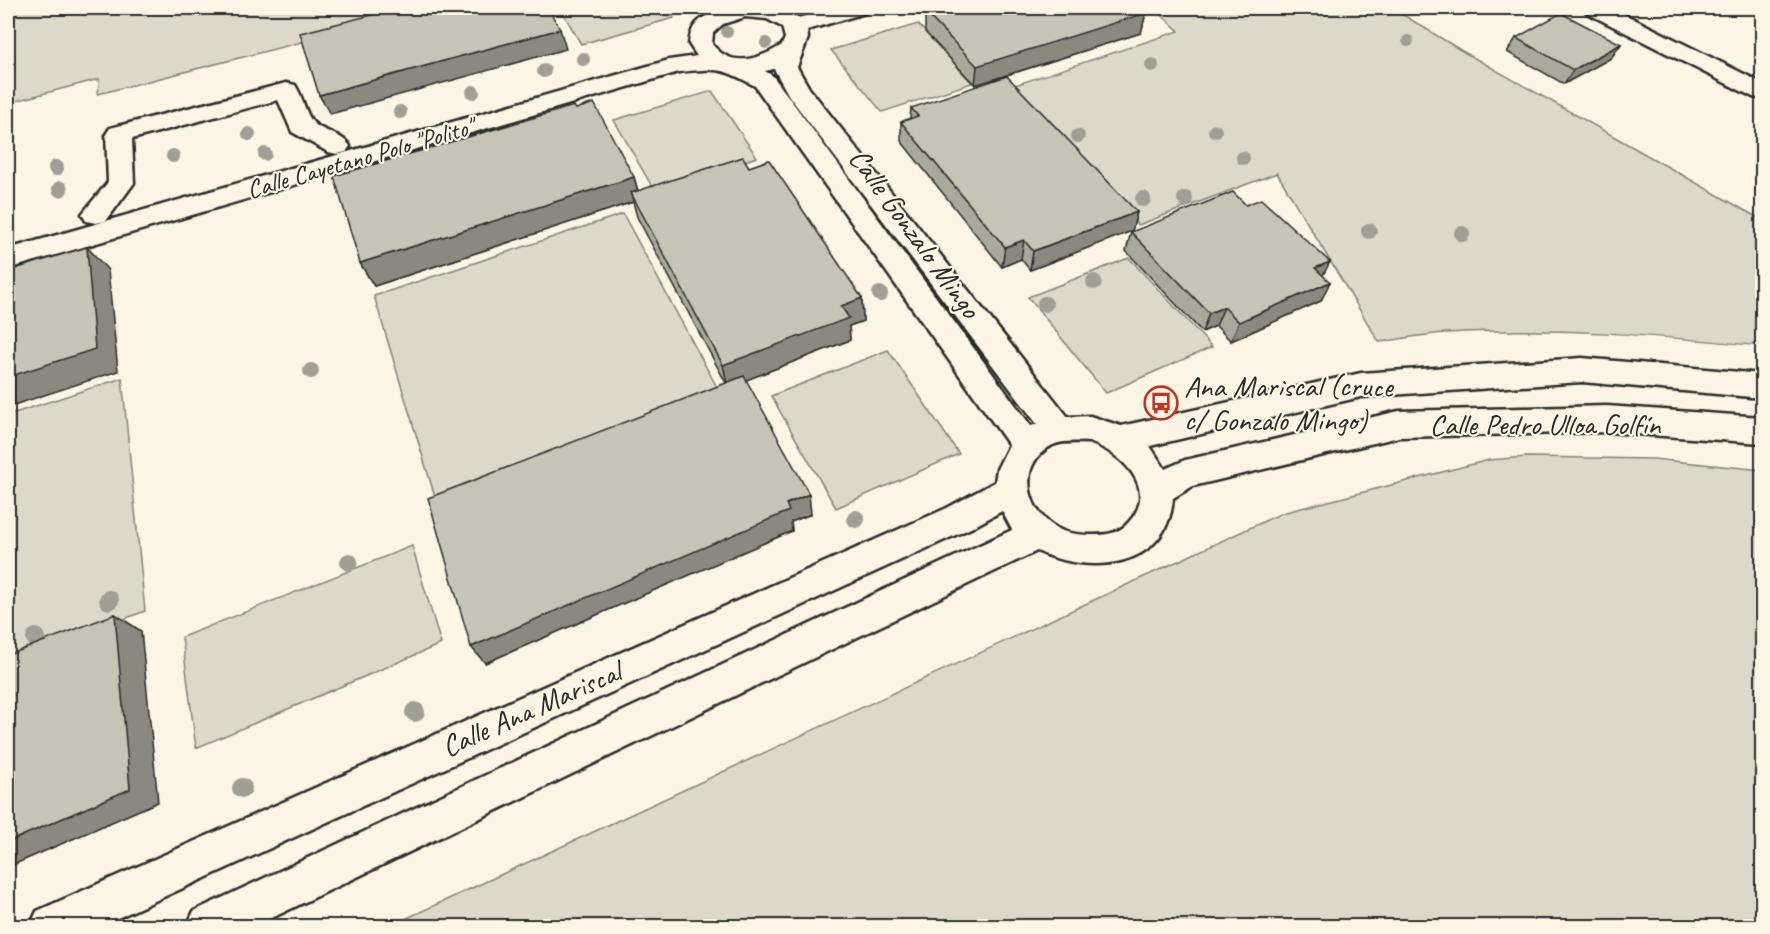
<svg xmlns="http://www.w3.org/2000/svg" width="1770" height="934" font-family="Caveat,sans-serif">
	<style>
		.green { fill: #ded8ca; stroke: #84827a; stroke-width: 1.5 }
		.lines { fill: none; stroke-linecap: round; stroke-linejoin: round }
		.minor-casing { stroke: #2b2b2b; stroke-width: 5 }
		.minor { fill: #fcf5e5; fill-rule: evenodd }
		.tree { fill: #a29e95 }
		.wall { fill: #aca89d; stroke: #2b2b2b; stroke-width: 1.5 }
		.shaded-wall { fill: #8c8880; stroke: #2b2b2b; stroke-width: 1.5 }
		.building { fill: #c8c3b7; stroke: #2b2b2b; stroke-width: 1.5 }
		.labels { text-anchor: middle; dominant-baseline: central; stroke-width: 4.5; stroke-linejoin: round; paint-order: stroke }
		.far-street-label { font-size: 26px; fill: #2b2b2b; stroke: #fcf5e5 }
		.street-label { font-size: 30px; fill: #2b2b2b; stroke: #fcf5e5 }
		.poi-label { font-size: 30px; fill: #2b2b2b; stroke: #fcf5e5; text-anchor: start }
	</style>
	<rect width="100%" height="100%" fill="#fcf5e5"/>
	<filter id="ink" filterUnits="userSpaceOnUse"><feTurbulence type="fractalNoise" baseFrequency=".0167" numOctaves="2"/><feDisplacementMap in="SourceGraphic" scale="12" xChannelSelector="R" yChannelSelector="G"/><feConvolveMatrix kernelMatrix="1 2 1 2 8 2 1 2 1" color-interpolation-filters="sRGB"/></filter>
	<g filter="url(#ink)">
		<g class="green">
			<polygon points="8,8 435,8 98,94 99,79 8,103"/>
			<polygon points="560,8 666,8 674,18 581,44"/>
			<path d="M1154 8H1392L1462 51 1762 220V346C1658 336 1552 326 1447 333 1425 334 1402 339 1379 342L1277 173 1138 225 1006 88 1179 31Z"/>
			<polygon points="918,24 972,83 882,112 831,50"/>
			<polygon points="712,91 757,157 654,190 614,120"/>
			<polygon points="623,214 718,389 435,497 374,296"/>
			<polygon points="1129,258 1212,347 1106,393 1028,297"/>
			<polygon points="888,350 959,454 836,508 771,396"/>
			<polygon points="122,378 145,611 8,664 8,415"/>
			<polygon points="1527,457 1653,459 1762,470 1762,926 390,926 1282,513 1489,460"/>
			<polygon points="412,546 441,644 196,748 182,637"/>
		</g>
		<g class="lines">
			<g class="minor-casing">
				<g id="minor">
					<path d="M729 8H775L798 18 834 8H868L865 13 807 30 808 38 797 67 809 88 1068 417 1090 416 1121 426 1361 373 1582 358 1762 374V398L1582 382 1361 397 1150 446 1165 469 1185 460 1399 411 1607 406 1762 417V443L1607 432 1399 437 1193 486 1173 498C1168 570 1089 575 1037 551L255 926H187L194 911 1012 530 1002 511 971 528 100 926H30L37 911 947 508 995 482 997 469 1009 445 755 86C722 67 716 68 679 72L8 269V249L669 60 697 56 689 44C691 19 707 14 729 8ZM745 17 767 19 782 27 785 38 782 45C760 59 731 69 712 44L713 33 723 24ZM774 69 789 96 1037 424 1031 426 773 76 765 71ZM1089 442C1122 453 1160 489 1128 523 1119 533 1108 535 1094 535 1084 535 1072 534 1063 531 1027 517 1014 464 1053 445 1063 440 1078 442 1089 442Z"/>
					<polygon points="1584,8 1612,8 1762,83 1762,99 1753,97 1587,13"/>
					<path d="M286 83 295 85C302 95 304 109 311 120 319 132 341 132 350 146L346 152 337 154 328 152 292 132 278 100 132 139 134 183 106 221 96 223 86 221 82 214 108 182 106 134 110 128Z"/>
				</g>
			</g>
			<use href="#minor" class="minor"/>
		</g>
		<g class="tree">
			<circle cx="727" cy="32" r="6"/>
			<circle cx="1408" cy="41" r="6"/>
			<circle cx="766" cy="43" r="6"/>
			<circle cx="583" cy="59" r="7"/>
			<circle cx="1152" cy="65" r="7"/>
			<circle cx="544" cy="71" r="7"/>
			<circle cx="473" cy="92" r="7"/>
			<circle cx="400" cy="112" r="7"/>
			<circle cx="1215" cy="131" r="7"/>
			<circle cx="249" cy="134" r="7"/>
			<circle cx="1078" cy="136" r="7"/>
			<circle cx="265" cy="154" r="7"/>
			<circle cx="173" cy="156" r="7"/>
			<circle cx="1243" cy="158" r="7"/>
			<circle cx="56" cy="168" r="8"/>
			<circle cx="60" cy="189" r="8"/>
			<circle cx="1143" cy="199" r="8"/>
			<circle cx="1185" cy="199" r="8"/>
			<circle cx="1369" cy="231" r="8"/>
			<circle cx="1462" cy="234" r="8"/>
			<circle cx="1094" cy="282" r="8"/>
			<circle cx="880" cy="294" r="8"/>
			<circle cx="1045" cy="304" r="8"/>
			<circle cx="311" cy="371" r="8"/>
			<circle cx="856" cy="519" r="9"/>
			<circle cx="349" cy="562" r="9"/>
			<circle cx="109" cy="600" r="10"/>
			<circle cx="36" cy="638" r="10"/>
			<circle cx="415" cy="712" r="10"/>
			<circle cx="242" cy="788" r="10"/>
		</g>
		<g class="wall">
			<polygon points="929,8 1145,8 1144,11 1146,13 1141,33 975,85 925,32 925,12 929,11"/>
			<polygon points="1516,38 1621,44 1611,58 1564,84 1507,52"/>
			<polygon points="911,108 1137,212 1132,231 1030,270 1021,259 1002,267 901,141 901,122 910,118"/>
			<polygon points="749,167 862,298 863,321 849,326 850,340 746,380 811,514 791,522 792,531 485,663 726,383 637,217 633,202 374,286 360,263 634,177 638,191"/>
			<polygon points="1131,232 1323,275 1321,301 1231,341 1216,326 1202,332 1126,251"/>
		</g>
		<g class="shaded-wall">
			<polygon points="1134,8 1145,8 1143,14 1146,13 1141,33 975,85 977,66"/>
			<polygon points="560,29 566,49 330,114 319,95"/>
			<polygon points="1621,44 1611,58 1564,84 1573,70"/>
			<polygon points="8,107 11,111 12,202 8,204"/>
			<polygon points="634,177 640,200 631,193 633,202 374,286 360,263"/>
			<polygon points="1137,212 1132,231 1030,270 1033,251"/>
			<polygon points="1024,240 1021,259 1002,267 1005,247"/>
			<polygon points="87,247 108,270 118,371 8,407 8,377"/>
			<polygon points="1330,262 1320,281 1315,268"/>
			<polygon points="1330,282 1321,301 1231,341 1239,322"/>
			<polygon points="862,298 863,321 849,326 850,340 728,387 723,365 841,306"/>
			<polygon points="1224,307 1216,326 1202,332 1209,313"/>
			<polygon points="809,494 811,514 791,522 792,531 485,663 471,647"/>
			<polygon points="115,614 141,631 158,802 8,867 8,842"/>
		</g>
		<g class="building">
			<polygon points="400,8 548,8 560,29 319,95 300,33"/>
			<polygon points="937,8 1139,8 1146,13 977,66 925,12 938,8"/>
			<polygon points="1561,13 1621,44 1573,70 1516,38"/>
			<polygon points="1007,76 1137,212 1033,251 1024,240 1005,247 901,122 918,116 911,108"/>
			<polygon points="594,103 634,177 360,263 334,176 574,106 576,109"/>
			<polygon points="743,157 749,167 769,160 862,298 841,306 849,318 723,365 631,193"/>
			<polygon points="1233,192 1246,205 1261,199 1330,262 1315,268 1330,282 1239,322 1224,307 1209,313 1131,232"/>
			<polygon points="87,247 95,349 8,377 8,271"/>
			<polygon points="744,376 809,494 786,504 789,511 471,647 428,498"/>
			<polygon points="115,614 130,789 8,842 8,655"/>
		</g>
	</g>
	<defs>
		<g id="bus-ring" transform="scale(1.725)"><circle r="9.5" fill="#fcf5e5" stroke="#c8321e" stroke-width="1.5"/><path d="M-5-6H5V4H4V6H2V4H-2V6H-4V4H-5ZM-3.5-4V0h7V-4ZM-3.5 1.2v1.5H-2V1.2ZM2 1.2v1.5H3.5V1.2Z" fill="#c8321e"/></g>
	</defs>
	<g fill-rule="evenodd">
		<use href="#bus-ring" x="1161" y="403"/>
	</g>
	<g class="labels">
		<g class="far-street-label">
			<text transform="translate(360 158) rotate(-16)">Calle Cayetano Polo "Polito"</text>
		</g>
		<g class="street-label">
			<text transform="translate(915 233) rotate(54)">Calle Gonzalo Mingo</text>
			<text x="1545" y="424">Calle Pedro Ulloa Golfín</text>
			<text transform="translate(531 709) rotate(-24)">Calle Ana Mariscal</text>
		</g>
		<g class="poi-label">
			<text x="1184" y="386">Ana Mariscal (cruce<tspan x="1184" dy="34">c/ Gonzalo Mingo)</tspan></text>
		</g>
	</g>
	<rect width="1770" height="934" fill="none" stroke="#fcf5e5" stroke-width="30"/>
	<rect x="15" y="15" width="1740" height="904" fill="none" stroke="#2b2b2b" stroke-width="2" filter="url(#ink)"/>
</svg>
